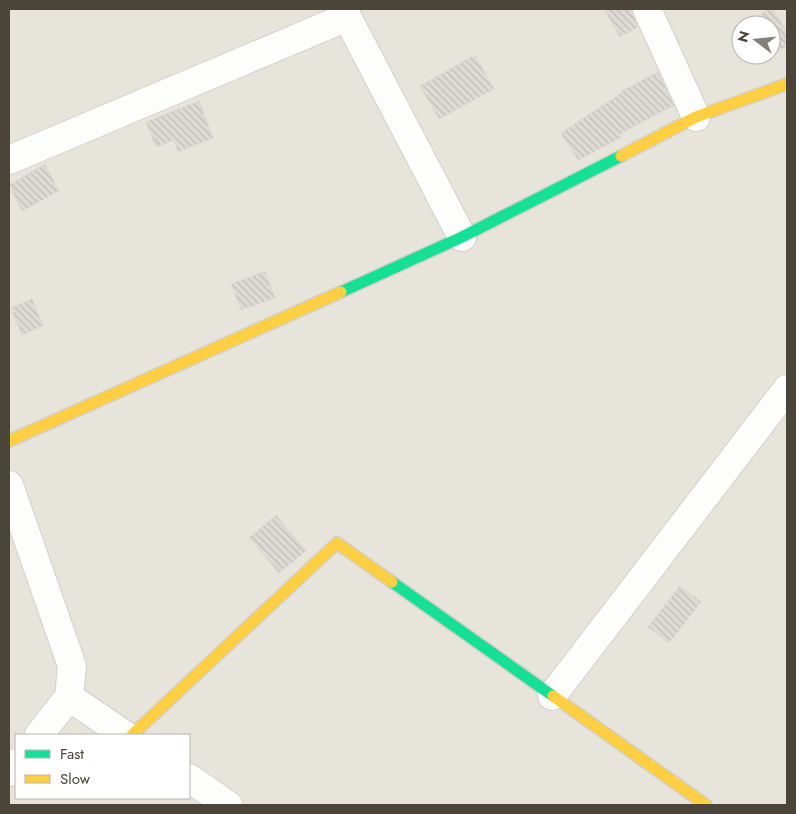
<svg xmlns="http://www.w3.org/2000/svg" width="796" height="814" font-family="Jost,sans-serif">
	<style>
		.residential { fill: #e7e4dc; fill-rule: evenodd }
		.building { fill: url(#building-back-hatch); stroke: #dcd9d4 }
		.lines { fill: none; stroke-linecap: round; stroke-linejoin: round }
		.street-casing { stroke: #d2d0cb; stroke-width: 30 }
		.fast-casing { stroke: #d3cfc5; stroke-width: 14 }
		.slow-casing { stroke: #d3cfc5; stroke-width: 14 }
		.street { stroke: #fdfdfc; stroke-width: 28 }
		.fast { stroke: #16e098; stroke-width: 11 }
		.slow { stroke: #ffcf43; stroke-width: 11 }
	</style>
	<defs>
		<pattern id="building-back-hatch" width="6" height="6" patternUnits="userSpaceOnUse" patternTransform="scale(1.25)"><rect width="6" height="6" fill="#dedbd6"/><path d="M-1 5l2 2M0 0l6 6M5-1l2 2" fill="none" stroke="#c0bdb8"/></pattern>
	</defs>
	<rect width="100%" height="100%" fill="#f4f2ee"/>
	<path class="residential" d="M9 9H787V805H9ZM741 25H771V55H741ZM16 735H189V798H16Z"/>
	<g class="building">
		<polygon points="604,9 632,9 638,27 620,37"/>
		<polygon points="769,9 773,9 787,32 787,46 768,58 767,55 771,55 771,25 748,25 747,23"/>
		<polygon points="475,55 494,89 439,119 420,86"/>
		<polygon points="658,72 674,105 620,134 622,137 620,138 578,160 561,133 623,92 622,91"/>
		<polygon points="199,101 213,138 178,152 174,140 156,147 146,122"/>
		<polygon points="45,164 59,191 22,211 9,185"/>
		<polygon points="265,271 275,298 241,310 231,284"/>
		<polygon points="32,299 43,326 22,335 11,308"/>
		<polygon points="276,515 306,551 279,573 249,538"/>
		<polygon points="680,586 701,602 669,643 648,627"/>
	</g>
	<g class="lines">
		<g class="street-casing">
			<g id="street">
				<polyline points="343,9 462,237"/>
				<polyline points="647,9 696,117"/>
				<polyline points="9,160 347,17"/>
				<polyline points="9,485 72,666 69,697 39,735"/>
				<polyline points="552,696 787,389"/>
				<polyline points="69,697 125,735"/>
				<polyline points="9,772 16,763"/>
				<polyline points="189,778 228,805"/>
			</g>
		</g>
		<g class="fast-casing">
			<g id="fast">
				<polyline points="341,292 462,237 621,156"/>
				<polyline points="392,582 553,696"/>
			</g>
		</g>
		<g class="slow-casing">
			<g id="slow">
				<polyline points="621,156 696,117 787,84"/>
				<polyline points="9,441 341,292"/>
				<polyline points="553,696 706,805"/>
				<polyline points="132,735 337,543 392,582"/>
			</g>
		</g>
		<use href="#street" class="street"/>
		<use href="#fast" class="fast"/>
		<use href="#slow" class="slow"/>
	</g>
	<rect width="796" height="814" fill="none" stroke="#4b4439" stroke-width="20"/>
	<rect x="15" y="734" width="175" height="65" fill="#ffffff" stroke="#b7b4b0"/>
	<rect x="25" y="750" width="25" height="8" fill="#16e098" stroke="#b7b4b0"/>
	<text x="60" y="759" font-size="15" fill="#4b4439">Fast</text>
	<rect x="25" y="775" width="25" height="8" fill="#ffcf43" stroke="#b7b4b0"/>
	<text x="60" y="784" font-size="15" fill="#4b4439">Slow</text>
	<g transform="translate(756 40) rotate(286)"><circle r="24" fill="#ffffff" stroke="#b7b4b0"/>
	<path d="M0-4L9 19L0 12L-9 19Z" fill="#868178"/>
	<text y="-8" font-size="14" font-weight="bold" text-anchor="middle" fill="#4b4439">N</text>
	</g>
</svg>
